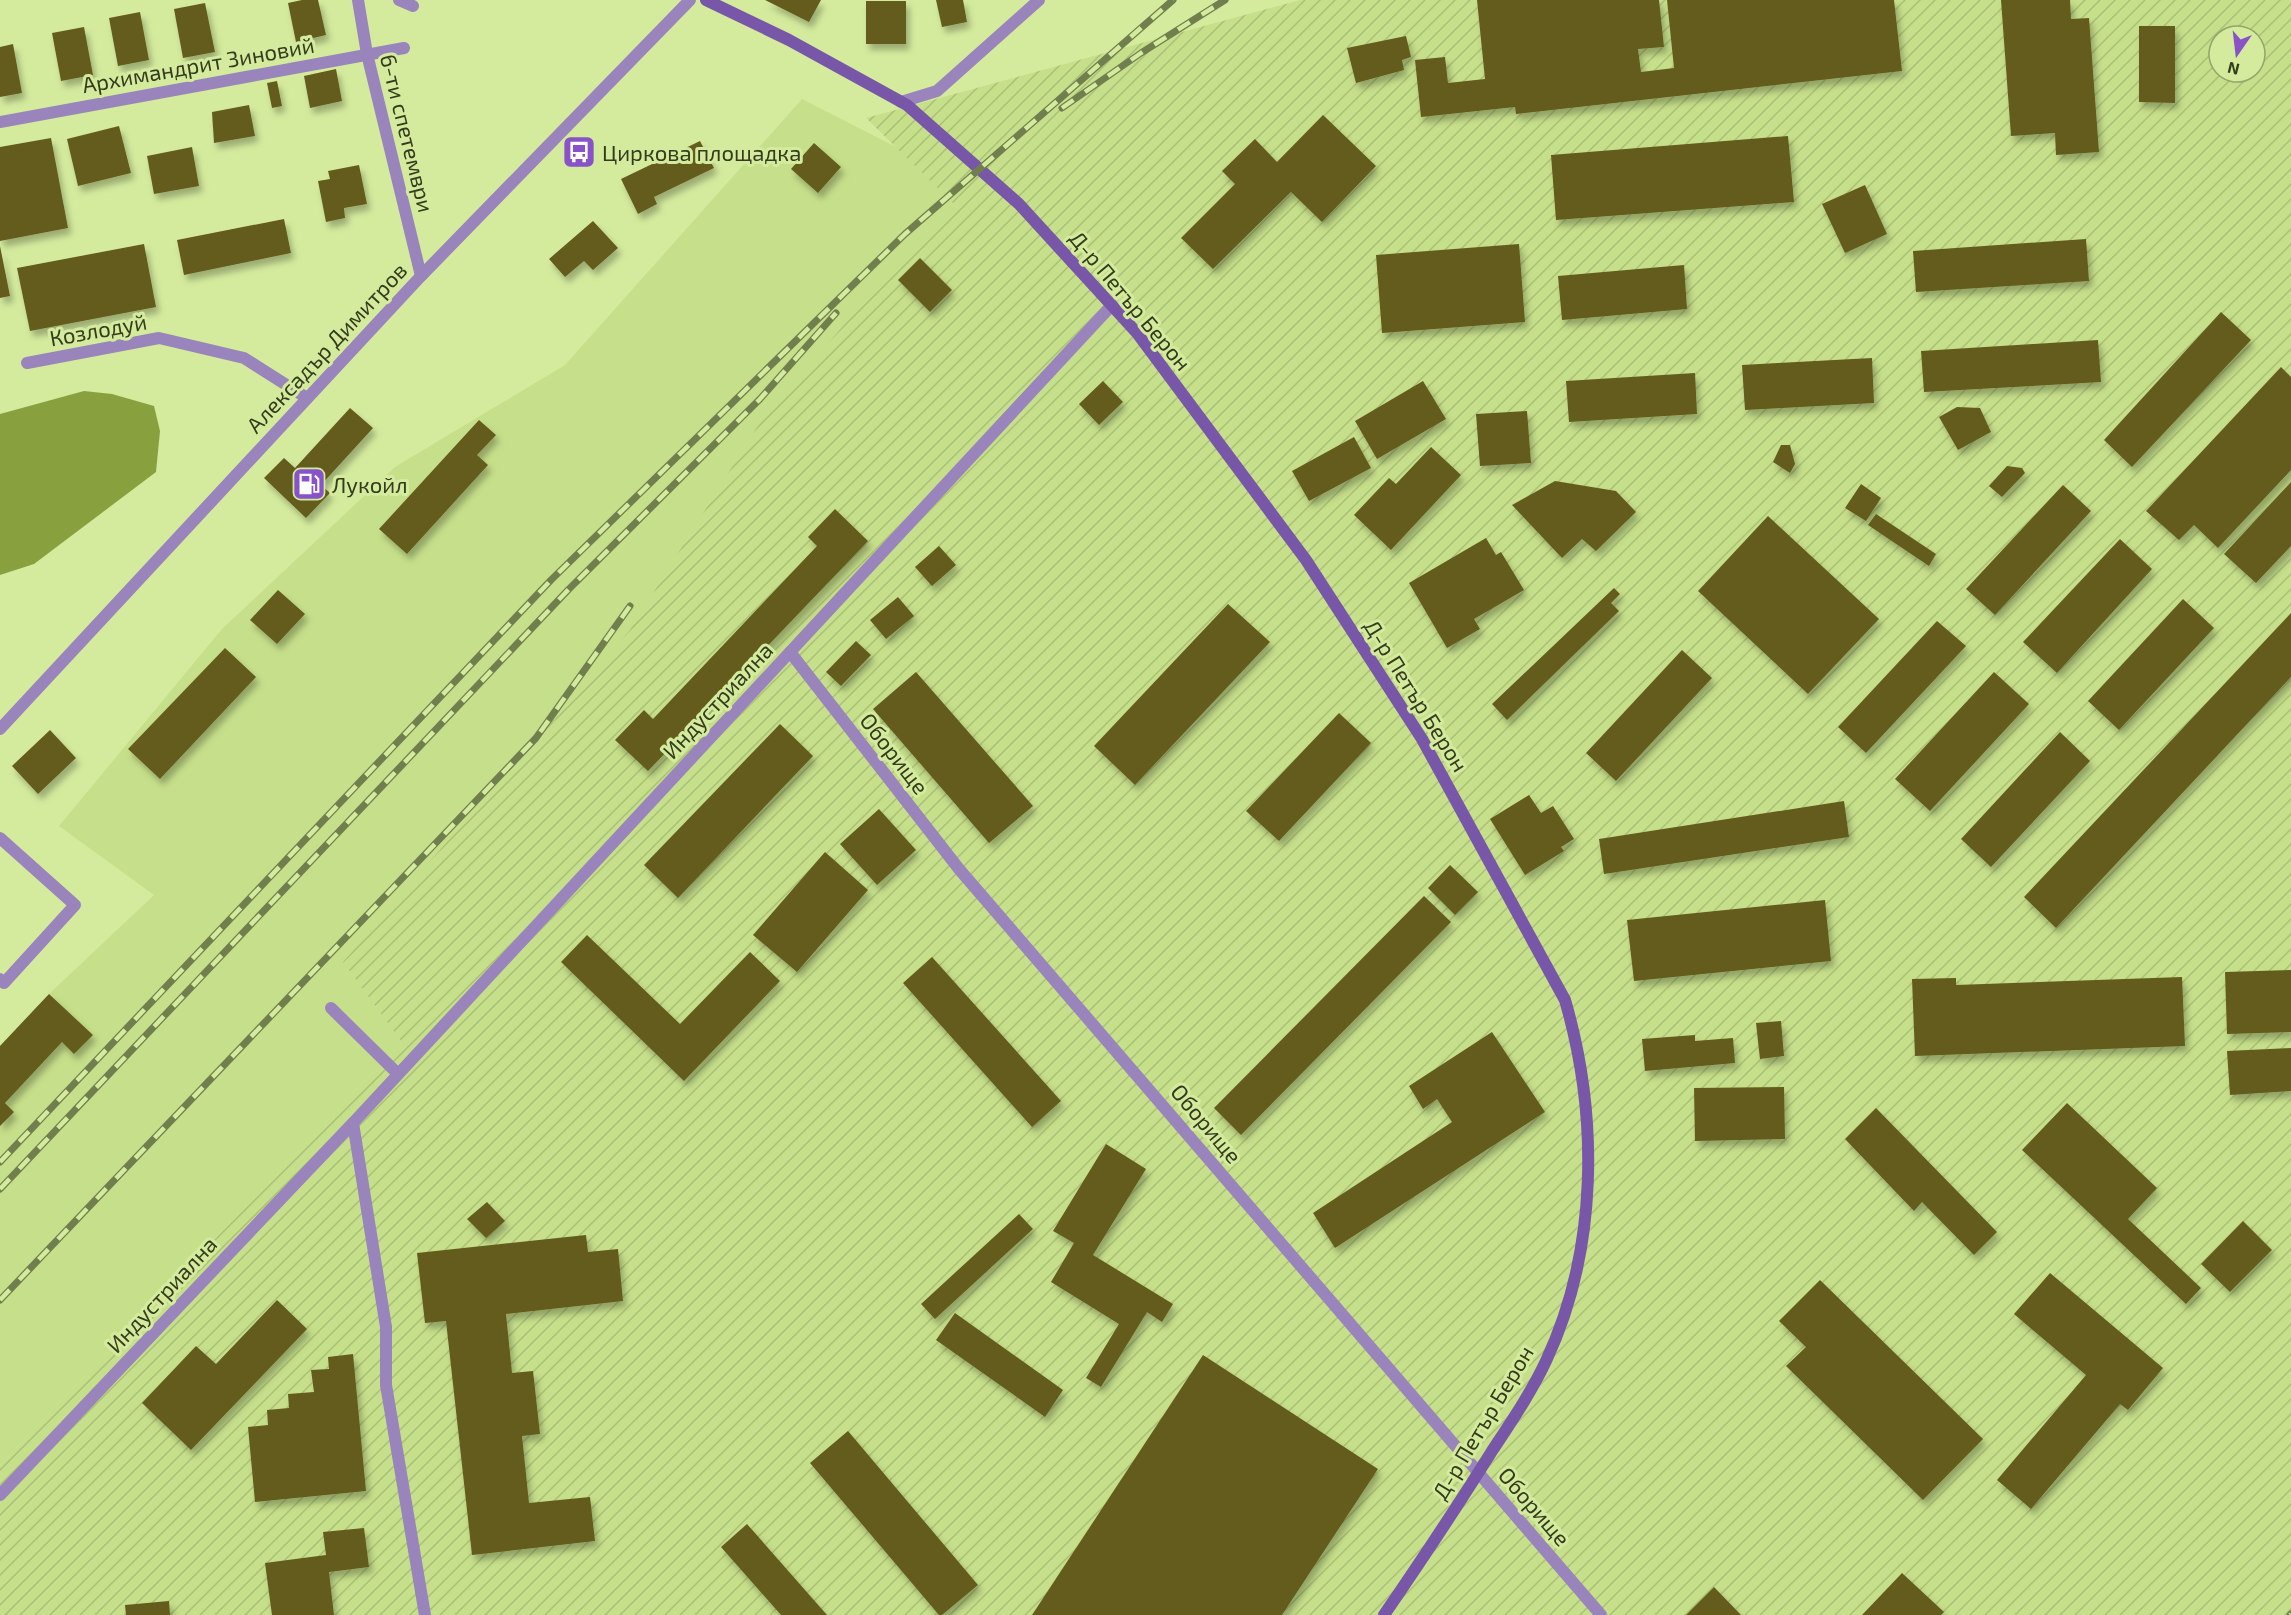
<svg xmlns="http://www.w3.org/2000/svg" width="2291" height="1615" font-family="'Exo 2',sans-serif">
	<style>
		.built { fill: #c6df8a }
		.industrial { fill: url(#industrial-furrows); fill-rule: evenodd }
		.water { fill: #88a13e }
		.building { fill: #645c1d; filter: url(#shadow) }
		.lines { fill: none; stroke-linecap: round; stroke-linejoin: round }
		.street { stroke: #9a84bc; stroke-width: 12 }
		.secondary { stroke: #7957a8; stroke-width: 12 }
		.rail-casing { stroke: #717f4e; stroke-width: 7 }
		.rail { stroke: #d4eb9d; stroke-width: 4.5; stroke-dasharray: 14; stroke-linecap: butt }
		.labels { text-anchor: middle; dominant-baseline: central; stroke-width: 6; stroke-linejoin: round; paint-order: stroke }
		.street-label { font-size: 22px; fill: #343c1d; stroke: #d4eb9d }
		.poi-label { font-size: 22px; fill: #343c1d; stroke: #d4eb9d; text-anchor: start }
	</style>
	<defs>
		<pattern id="industrial-furrows" width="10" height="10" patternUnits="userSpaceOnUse" patternTransform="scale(1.5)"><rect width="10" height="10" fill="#c6df8a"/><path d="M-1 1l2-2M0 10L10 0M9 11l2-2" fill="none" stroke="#abc077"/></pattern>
		<filter id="shadow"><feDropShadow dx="3.5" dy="6" stdDeviation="3" flood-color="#0004"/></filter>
	</defs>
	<rect width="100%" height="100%" fill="#d4eb9d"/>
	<polygon class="built" points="802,99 898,148 959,209 848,320 402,1042 0,1465 0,1046 49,994 154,895 59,826 222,629 395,467 565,365"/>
	<path class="industrial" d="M1300 0H2291V1615H0V1465L402 1042 343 962 630 630 757 427 848 320 959 209 866 118ZM2219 36H2255V72H2219Z"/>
	<polygon class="water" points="84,391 112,394 154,406 160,431 156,472 34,564 0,575 0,414"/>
	<g class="building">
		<polygon points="302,0 318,0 326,35 296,42 288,3"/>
		<polygon points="765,0 821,0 809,22"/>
		<polygon points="936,0 963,0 967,22 942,27"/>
		<polygon points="1477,0 1659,0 1664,47 1638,49 1641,72 1674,68 1667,0 1894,0 1902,71 1516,114 1515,107 1421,117 1415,60 1445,57 1448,83 1485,79"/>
		<polygon points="2001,0 2070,0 2071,19 2089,18 2099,152 2056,155 2055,133 2011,136"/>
		<rect x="866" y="1" width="40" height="43"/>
		<polygon points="205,3 215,52 183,58 174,9"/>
		<polygon points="140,12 149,60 118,66 109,18"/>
		<polygon points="2139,26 2175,26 2175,103 2139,102"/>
		<polygon points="84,27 93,75 61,81 52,33"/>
		<polygon points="1406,36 1411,57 1402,60 1404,70 1356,83 1347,48"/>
		<polygon points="13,44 22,93 0,97 0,47"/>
		<polygon points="336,69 342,101 310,108 304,76"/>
		<polygon points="277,81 282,106 272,108 267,83"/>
		<polygon points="249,105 255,136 214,143 212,112"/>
		<polygon points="1323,115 1376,166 1322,222 1291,192 1213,269 1181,238 1235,184 1222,171 1255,139 1277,162"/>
		<polygon points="119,126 131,173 78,186 67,139"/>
		<polygon points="1788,136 1794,202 1556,220 1551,155"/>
		<polygon points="51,138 68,228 0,241 0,147"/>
		<polygon points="700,141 714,168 654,197 657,204 638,214 621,179"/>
		<polygon points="814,143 841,167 818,193 791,169"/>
		<polygon points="192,147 199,186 154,194 147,156"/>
		<polygon points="359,165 367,204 344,208 345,218 326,222 318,181 330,179 328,171"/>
		<polygon points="1865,185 1887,234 1845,253 1822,204"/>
		<polygon points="284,219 291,253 184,275 177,240"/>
		<polygon points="593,221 618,248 593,270 584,261 565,277 549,259"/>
		<polygon points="2086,239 2089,281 1916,292 1913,251"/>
		<polygon points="144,244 156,307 30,331 17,268"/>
		<polygon points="1519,244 1525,322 1382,333 1376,255"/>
		<polygon points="0,246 10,296 0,298"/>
		<polygon points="920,258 952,290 930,312 898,280"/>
		<polygon points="1684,265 1687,309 1562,320 1558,276"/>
		<polygon points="2221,312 2251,340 2132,467 2104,440"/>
		<polygon points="2098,340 2101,382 1924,392 1921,351"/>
		<polygon points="1872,358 1874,403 1745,410 1742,365"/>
		<polygon points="2281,367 2291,377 2291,470 2218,548 2194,525 2179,540 2146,511"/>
		<polygon points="1695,373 1697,414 1569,422 1566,381"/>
		<polygon points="1103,381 1123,402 1099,425 1079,404"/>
		<polygon points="1423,381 1446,419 1377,459 1355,421"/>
		<polygon points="1957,407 1980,408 1991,432 1958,450 1939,417"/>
		<polygon points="350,408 373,428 321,485 330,493 306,518 264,478 284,458 295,468"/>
		<polygon points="1527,411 1531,463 1480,466 1476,414"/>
		<polygon points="479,420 496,435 477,455 488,465 407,554 379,529"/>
		<polygon points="1354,437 1371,468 1309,501 1292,471"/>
		<polygon points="1781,445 1790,445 1795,464 1790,473 1773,462"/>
		<polygon points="1431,447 1461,475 1391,550 1354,515 1389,478 1396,484"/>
		<polygon points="2007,466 2022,468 2025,473 2002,497 1989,486"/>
		<polygon points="1555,481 1616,491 1636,512 1596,551 1582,539 1562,558 1512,505"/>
		<polygon points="2291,482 2291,546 2256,583 2224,554"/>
		<polygon points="1861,484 1881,498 1866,521 1845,508"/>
		<polygon points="2063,485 2091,511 1995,615 1966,589"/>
		<polygon points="835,509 868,541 648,771 615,740 644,710 653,719 817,546 808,537"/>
		<polygon points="1876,514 1936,554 1929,566 1868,525"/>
		<polygon points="1768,516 1879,619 1808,694 1698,591"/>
		<polygon points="1486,538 1496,555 1501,552 1524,590 1474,619 1480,629 1447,648 1409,583"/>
		<polygon points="2120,539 2152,569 2057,673 2023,642"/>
		<polygon points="939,546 956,565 932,586 915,567"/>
		<polygon points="1614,588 1620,594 1611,603 1619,611 1507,720 1492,704"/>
		<polygon points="278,590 305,614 277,644 250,620"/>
		<polygon points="898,597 914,616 886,639 870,620"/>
		<polygon points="2183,599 2214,628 2119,730 2088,701"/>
		<polygon points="1228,604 1270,642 1135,785 1094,746"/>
		<polygon points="2291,613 2291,677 2056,928 2024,897"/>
		<polygon points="1937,621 1966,646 1866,753 1838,727"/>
		<polygon points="856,641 871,655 841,686 826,672"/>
		<polygon points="225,648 256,677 160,779 128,749"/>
		<polygon points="1682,650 1712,678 1616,781 1586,753"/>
		<polygon points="916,672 1033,806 989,843 873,709"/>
		<polygon points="1994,672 2029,704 1930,811 1895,779"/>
		<polygon points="1339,713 1371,743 1279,841 1246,811"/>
		<polygon points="780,724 813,756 678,898 644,865"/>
		<polygon points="50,730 76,758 38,794 12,766"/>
		<polygon points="2060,732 2090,761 1991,867 1961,839"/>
		<polygon points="1529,795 1541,813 1553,806 1574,839 1561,847 1564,851 1525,875 1490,819"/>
		<polygon points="1844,801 1849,837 1604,874 1599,839"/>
		<polygon points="879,809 916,850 877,885 840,844"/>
		<polygon points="825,852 868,890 797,972 753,935"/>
		<polygon points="1450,865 1478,892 1455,915 1428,888"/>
		<polygon points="1424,896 1451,922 1241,1135 1214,1108"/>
		<polygon points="1825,900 1831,961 1634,981 1627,920"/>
		<polygon points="587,935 680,1024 750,952 780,981 684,1081 561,962"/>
		<polygon points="932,957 1061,1101 1032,1127 903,983"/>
		<polygon points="2291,970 2291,1032 2227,1034 2225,972"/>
		<polygon points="2182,977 2185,1046 1915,1056 1912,979 1956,978 1956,985"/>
		<polygon points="49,994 93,1035 74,1054 62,1042 5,1103 14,1112 0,1126 0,1046"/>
		<polygon points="1781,1021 1784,1056 1760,1059 1756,1023"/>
		<polygon points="1492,1032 1545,1112 1335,1248 1313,1213 1452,1122 1437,1099 1423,1109 1409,1086"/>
		<polygon points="1695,1035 1695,1041 1733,1038 1735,1063 1645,1071 1642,1039"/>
		<polygon points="2291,1048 2291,1091 2230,1095 2227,1051"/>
		<polygon points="1784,1087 1785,1139 1695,1141 1694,1088"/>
		<polygon points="2067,1103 2157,1188 2128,1219 2201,1288 2186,1304 2022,1150"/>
		<polygon points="1876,1108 1997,1232 1974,1255 1922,1202 1914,1211 1845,1139"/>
		<polygon points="1106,1144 1146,1169 1093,1255 1173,1304 1162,1322 1147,1312 1101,1387 1086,1378 1119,1324 1051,1282 1074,1243 1053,1231"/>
		<polygon points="487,1202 505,1221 486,1238 467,1219"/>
		<polygon points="1019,1214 1033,1229 935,1319 921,1304"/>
		<polygon points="2243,1221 2272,1250 2230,1292 2201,1264"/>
		<polygon points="586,1235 588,1252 618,1249 623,1301 506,1314 512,1373 533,1371 540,1434 522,1436 529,1503 590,1497 595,1541 472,1555 446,1321 425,1323 417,1253"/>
		<polygon points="2050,1273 2163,1368 2128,1410 2120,1404 2031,1509 1997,1480 2086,1375 2014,1314"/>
		<polygon points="1820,1280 1983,1439 1923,1500 1786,1366 1806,1347 1779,1321"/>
		<polygon points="277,1300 307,1329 191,1450 142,1403 196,1346 216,1364"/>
		<polygon points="955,1313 1063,1390 1045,1417 936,1340"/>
		<polygon points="353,1354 366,1491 255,1502 248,1427 268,1425 267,1410 289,1408 288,1394 314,1392 311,1370 329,1369 328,1357"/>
		<polygon points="1203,1355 1378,1469 1282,1615 1032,1615"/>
		<polygon points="848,1431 978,1585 942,1615 939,1615 810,1463"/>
		<polygon points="747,1524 827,1615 781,1615 721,1547"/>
		<polygon points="364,1528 369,1567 329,1572 334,1615 272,1615 265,1563 326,1555 323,1532"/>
		<polygon points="1902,1573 1944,1612 1941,1615 1862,1615"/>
		<polygon points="1714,1587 1741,1615 1686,1615"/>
		<polygon points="169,1601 170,1615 126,1615 125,1605"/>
	</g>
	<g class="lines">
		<g class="street">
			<polyline points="358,0 367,54 421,276"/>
			<polyline points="399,0 413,6"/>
			<polyline points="901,102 937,91 1039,0"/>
			<polyline points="0,122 404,48"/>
			<polyline points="27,363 159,338 244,358 307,398"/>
			<polyline points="790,652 959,869 1601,1615"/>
			<polyline points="0,729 421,276 690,0"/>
			<polyline points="0,838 75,905 4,983 0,979"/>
			<polyline points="331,1008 398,1074"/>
			<polyline points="0,1495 353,1123"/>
			<polyline points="425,1615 386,1385 386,1327 353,1123 1112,305"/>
		</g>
		<path class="secondary" d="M706 0 789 40 907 105 1019 204 1137 333 1306 560 1422 739 1565 1000C1599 1117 1598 1250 1546 1361 1531 1393 1511 1422 1492 1451 1457 1507 1421 1561 1384 1615"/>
		<g class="rail-casing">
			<g id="rail">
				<polyline points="1062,108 1141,53 1225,0"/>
				<polyline points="0,1162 551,580 905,234 1173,0"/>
				<polyline points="0,1189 569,589 760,399 836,313"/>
				<polyline points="0,1300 536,738 630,606"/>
				<polyline points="2290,1615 2291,1614"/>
			</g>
		</g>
		<use href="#rail" class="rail"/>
	</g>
	<defs>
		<g id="bus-square" transform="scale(1.725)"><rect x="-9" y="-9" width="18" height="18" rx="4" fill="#8852c9" stroke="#d4eb9d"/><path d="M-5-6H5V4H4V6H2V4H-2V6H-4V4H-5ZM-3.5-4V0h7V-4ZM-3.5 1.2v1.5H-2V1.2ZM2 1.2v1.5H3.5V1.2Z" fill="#fff"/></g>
		<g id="fuel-square" transform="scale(1.725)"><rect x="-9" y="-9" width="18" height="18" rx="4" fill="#8852c9" stroke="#d4eb9d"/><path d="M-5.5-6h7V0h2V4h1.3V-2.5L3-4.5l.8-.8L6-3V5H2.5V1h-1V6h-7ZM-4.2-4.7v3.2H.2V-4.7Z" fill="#fff"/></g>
	</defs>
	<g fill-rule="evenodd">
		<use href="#bus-square" x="579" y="152"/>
		<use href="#fuel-square" x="309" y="484"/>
	</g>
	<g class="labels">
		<g class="street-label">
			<text transform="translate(198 64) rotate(-10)">Архимандрит Зиновий</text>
			<text transform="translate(408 133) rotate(76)">6-ти спетември</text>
			<text transform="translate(1131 300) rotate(50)">Д-р Петър Берон</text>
			<text transform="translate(98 329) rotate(-10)">Козлодуй</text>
			<text transform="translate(326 347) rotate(-47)">Алексадър Димитров</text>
			<text transform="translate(1417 695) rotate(58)">Д-р Петър Берон</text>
			<text transform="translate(717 700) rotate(-47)">Индустриална</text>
			<text transform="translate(895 753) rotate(52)">Оборище</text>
			<text transform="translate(1207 1123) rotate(50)">Оборище</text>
			<text transform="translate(161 1294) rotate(-47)">Индустриална</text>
			<text transform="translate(1482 1422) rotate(-59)">Д-р Петър Берон</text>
			<text transform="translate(1535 1506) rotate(49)">Оборище</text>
		</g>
		<g class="poi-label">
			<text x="602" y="152">Циркова площадка</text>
			<text x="332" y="484">Лукойл</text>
		</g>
	</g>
	<g transform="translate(2237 54) rotate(194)"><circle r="28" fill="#d4eb9d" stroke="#94a56a" stroke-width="1.5"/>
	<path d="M0-4.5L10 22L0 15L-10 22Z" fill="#8852c9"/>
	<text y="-9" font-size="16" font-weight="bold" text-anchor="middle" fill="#343c1d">N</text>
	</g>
</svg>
